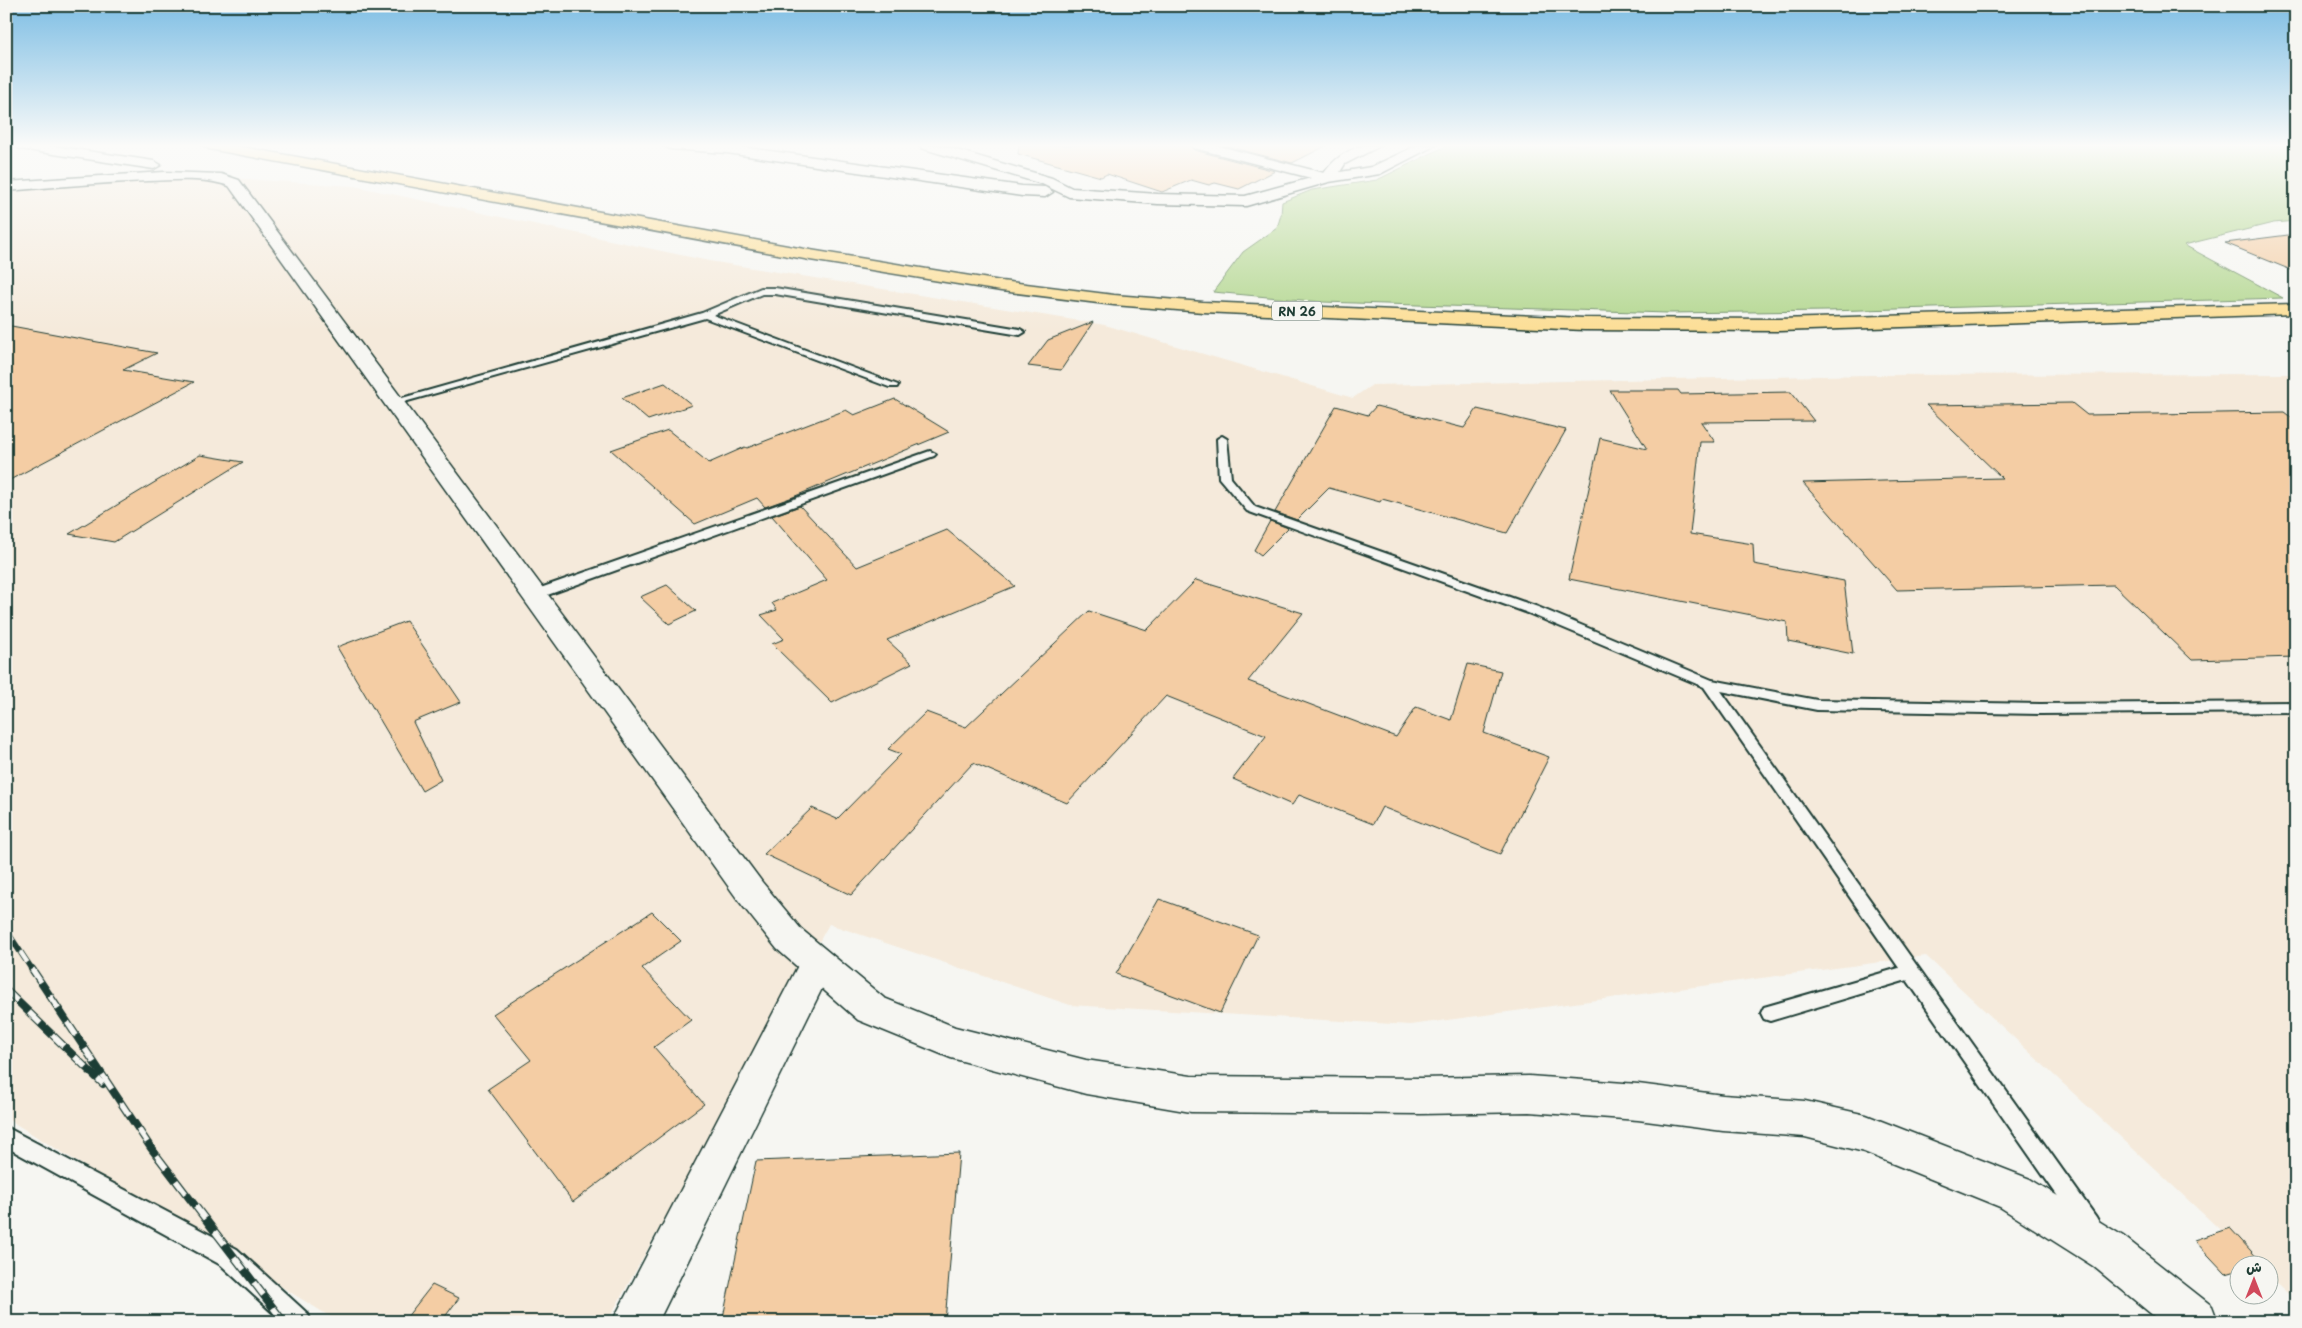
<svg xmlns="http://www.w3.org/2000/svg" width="2302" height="1328" font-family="'Playpen Sans','Playpen Sans Arabic',sans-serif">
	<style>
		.built { fill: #f5eadb }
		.green { fill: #b4d791; stroke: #6a8a62 }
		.building { fill: #f4cda4; stroke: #1f3d34 }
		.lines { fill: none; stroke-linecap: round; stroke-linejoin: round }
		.lane-casing { stroke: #1f3d34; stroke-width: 4 }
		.street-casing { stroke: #1f3d34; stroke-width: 3 }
		.secondary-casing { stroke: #1f3d34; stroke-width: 3 }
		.primary-casing { stroke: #1f3d34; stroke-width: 3 }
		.lane { fill: #f6f6f2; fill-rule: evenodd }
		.street { fill: #f6f6f2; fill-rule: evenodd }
		.secondary { fill: #f6f6f2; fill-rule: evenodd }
		.primary { fill: #fcde96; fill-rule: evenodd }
		.rail-far1-casing { stroke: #1f3d34; stroke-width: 6 }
		.rail-casing { stroke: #1f3d34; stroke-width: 8 }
		.rail-far1 { stroke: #f6f6f2; stroke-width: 4.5; stroke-dasharray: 13; stroke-linecap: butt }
		.rail { stroke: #f6f6f2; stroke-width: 5.5; stroke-dasharray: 16; stroke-linecap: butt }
		.labels { text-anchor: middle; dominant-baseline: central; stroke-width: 5; stroke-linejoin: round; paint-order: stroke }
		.shield { fill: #f6f6f2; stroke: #60746d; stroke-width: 1 }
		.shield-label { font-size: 12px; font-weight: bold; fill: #1f3d34 }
	</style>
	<rect width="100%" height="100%" fill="#f6f6f2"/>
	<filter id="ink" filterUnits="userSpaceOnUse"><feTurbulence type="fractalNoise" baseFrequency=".02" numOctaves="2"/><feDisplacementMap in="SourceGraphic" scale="10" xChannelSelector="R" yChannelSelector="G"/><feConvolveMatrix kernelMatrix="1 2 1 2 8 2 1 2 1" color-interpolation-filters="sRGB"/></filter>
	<g filter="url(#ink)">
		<polygon class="built" points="151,173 354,186 709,261 1105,325 1353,398 1372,385 1871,375 2296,374 2296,1301 2270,1277 2270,1266 2258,1265 1926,956 1410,1025 1070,1005 829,924 607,1322 339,1322 6,1118 6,182"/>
		<polygon class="green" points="1448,145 2296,145 2296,221 2273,223 2184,245 2283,298 1827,311 1667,313 1323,302 1213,292 1243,252 1277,228 1281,215 1282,202 1312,190 1377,180"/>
		<g class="building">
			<polygon points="1019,145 1190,145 1194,150 1275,171 1239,189 1215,183 1209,185 1191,180 1162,192 1107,174 1101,177 1018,154"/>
			<polygon points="1222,145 1328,145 1292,163"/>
			<polygon points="2296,234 2296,272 2225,243"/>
			<polygon points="1093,322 1061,370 1028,366 1048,340"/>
			<polygon points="6,325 157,353 123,370 194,382 6,482"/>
			<polygon points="665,383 692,405 648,420 622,398"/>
			<polygon points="1610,390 1678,390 1681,394 1791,392 1814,421 1701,422 1715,442 1700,442 1690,534 1753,544 1754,564 1844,581 1853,654 1788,641 1787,622 1569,579 1600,438 1647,449"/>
			<polygon points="895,399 949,432 793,497 765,507 757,498 695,524 611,450 668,430 709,463 745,447 747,448 846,410 854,415"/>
			<polygon points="2072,403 2087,415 2284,412 2296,421 2296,657 2192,660 2114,585 1897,590 1803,483 2002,478 1926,405"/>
			<polygon points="1336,406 1368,415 1376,406 1464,428 1477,409 1566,430 1507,533 1382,499 1380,502 1329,488 1297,520 1275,512"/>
			<polygon points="200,455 243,462 114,542 69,534"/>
			<polygon points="800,506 857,567 947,530 1015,586 887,640 912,663 832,703 772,644 784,639 761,615 777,610 772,603 827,580 772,516"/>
			<polygon points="1270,521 1288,528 1261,555 1254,550"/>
			<polygon points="1196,580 1303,613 1248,681 1396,737 1416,707 1451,720 1468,664 1501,671 1484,733 1549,757 1500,854 1382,807 1373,824 1299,795 1292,805 1233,779 1266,736 1166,696 1067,803 973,763 851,895 764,854 812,808 837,819 901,754 888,749 926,712 966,727 1089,611 1147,630"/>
			<polygon points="667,585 696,611 669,624 640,597"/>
			<polygon points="406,621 461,702 413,722 441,780 422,791 337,647"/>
			<polygon points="1159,899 1258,935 1220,1013 1116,974"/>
			<polygon points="652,912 681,941 642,968 691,1020 654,1047 704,1104 573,1202 488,1089 531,1060 493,1014"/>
			<polygon points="959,1153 945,1322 722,1322 756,1161"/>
			<polygon points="2230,1228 2262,1263 2240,1266 2240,1270 2226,1274 2194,1240"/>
			<polygon points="432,1285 459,1298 441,1322 403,1322"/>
		</g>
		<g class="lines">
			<g class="lane-casing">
				<g id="lane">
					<polygon points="761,288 775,288 1020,329 1025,332 1020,335 775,294 762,294 713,315 898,385 897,387 889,387 705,318 397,404 393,405 388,402 702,313"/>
					<polygon points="1222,436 1227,439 1231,478 1255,507 1538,607 1712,680 1817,700 2040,704 2296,702 2296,712 2040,714 1817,710 1721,691 2096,1217 2100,1224 2096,1231 2089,1234 2082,1231 1907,980 1770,1021 1764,1019 1761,1013 1764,1007 1899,968 1704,687 1528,613 1247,511 1219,478 1217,439"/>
					<polygon points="930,451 936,454 934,456 539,598 529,598 528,595 529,592"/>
					<polygon points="6,1127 237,1249 308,1314 311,1322 283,1322 221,1265 6,1147"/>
				</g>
			</g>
			<g class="street-casing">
				<g id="street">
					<polygon points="663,145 727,145 1022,186 1045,187 1053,192 1045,197 1022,196 727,153 670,149"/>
					<path d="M919 145H940L1052 178 1072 188 1158 194 1245 196 1311 178 1194 148 1192 145H1215L1324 173C1339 153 1357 143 1382 145L1345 164 1340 172 1371 167 1418 145H1436L1380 174 1329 182 1246 206 1158 204 1069 197 1042 184 921 148Z"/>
					<polygon points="816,949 828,954 834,964 658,1322 612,1322 804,954"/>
				</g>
			</g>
			<g class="secondary-casing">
				<g id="secondary">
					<polygon points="13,145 47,145 154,161 161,165 154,169 20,149"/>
					<path d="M164 172 221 174 239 180 762 882 801 929 884 998 955 1027 1086 1060 1191 1076 1421 1078 1529 1076 1638 1084 1723 1095 1805 1101 1866 1115 2030 1179 2123 1236 2212 1306 2218 1322H2161L2093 1266 2000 1207 1864 1152 1805 1137 1723 1131 1638 1120 1529 1112 1421 1114 1191 1112 1086 1094 951 1058 858 1020 777 949 738 900 229 186C204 177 174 180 148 181 101 183 54 187 6 191V182Z"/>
				</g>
			</g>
			<g class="primary-casing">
				<polygon id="primary" points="202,145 231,145 810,250 1001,281 1114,295 1203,302 1584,318 1779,319 2296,304 2296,314 1779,331 1584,330 1203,312 1114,305 1001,291 810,260 209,149"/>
			</g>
			<use href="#lane" class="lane"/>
			<use href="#street" class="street"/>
			<use href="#secondary" class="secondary"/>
			<use href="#primary" class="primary"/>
			<g class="rail-far1-casing">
				<polyline id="rail-far1" points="6,930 33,971"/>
			</g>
			<g class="rail-casing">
				<g id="rail">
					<polyline points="32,969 151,1148 284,1322"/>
					<polyline points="6,990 103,1084"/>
				</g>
			</g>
			<use href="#rail-far1" class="rail-far1"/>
			<use href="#rail" class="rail"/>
		</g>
	</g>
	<linearGradient id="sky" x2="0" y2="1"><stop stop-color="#7ebee4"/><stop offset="0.44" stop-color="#fbfbf9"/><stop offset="1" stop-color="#fbfbf9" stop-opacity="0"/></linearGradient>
	<rect width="2302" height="331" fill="url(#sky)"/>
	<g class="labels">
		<rect class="shield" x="1272" y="301.5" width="50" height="19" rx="4"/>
		<g class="shield-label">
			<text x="1297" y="311">RN 26</text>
		</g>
	</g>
	<rect width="2302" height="1328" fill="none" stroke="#f6f6f2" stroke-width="25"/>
	<rect x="12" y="12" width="2277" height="1303" fill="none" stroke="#1f3d34" stroke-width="2" filter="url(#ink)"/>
	<g transform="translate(2254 1280)"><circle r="24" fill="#f6f6f2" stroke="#a0aca6"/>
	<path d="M0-4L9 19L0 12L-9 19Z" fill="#d1495b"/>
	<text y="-8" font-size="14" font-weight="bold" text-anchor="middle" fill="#1f3d34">ش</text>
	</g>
</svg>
